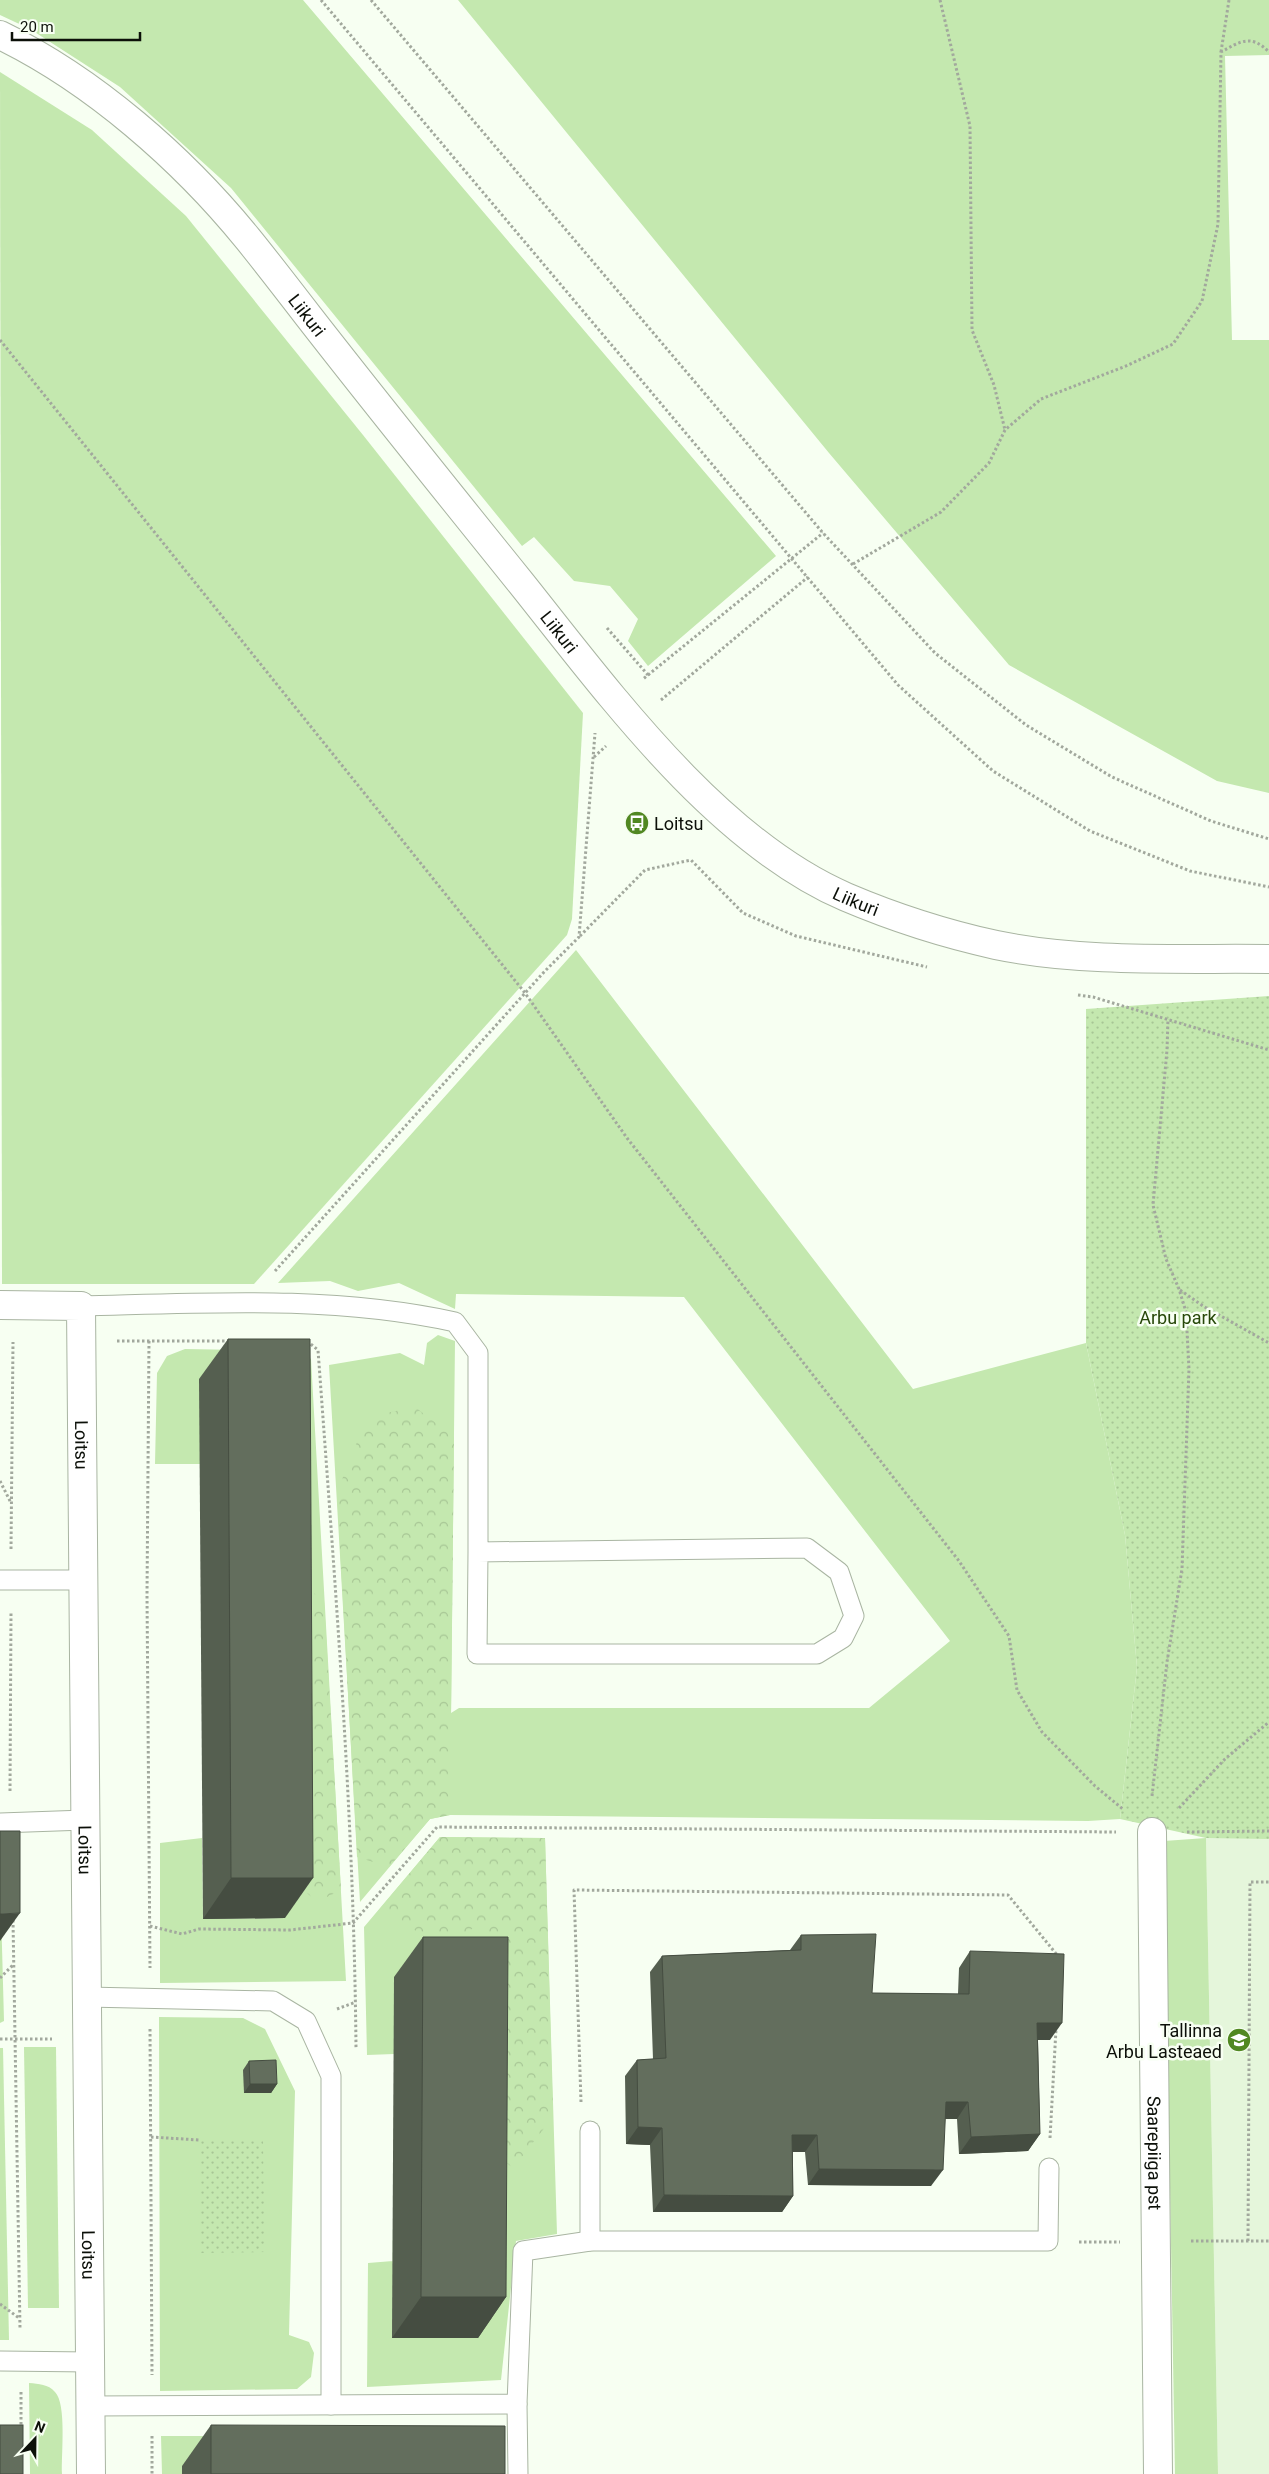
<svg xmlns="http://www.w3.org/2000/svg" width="1269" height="2474" font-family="Roboto,sans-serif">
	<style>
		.built { fill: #e5f6db }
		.grass { fill: #c4e8af }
		.forest { fill: url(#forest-crowns) }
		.park { fill: url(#park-dots) }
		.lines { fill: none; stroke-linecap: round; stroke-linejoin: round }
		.lane-casing { stroke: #a9b5a2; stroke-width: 21 }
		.street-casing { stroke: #a9b5a2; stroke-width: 30 }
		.secondary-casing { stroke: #a9b5a2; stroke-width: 30 }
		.path { stroke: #a2a89d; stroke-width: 3; stroke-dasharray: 2.5 2.5; stroke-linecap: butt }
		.lane { stroke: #fff; stroke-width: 19 }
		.street { stroke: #fff; stroke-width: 28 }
		.secondary { stroke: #fff; stroke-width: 28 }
		.wall { fill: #555f50 }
		.shaded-wall { fill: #454d41 }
		.building { fill: #636e5d; stroke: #454d41 }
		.labels { text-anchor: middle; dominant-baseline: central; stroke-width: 5; stroke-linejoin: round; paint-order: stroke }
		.street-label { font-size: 18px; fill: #0c1009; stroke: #f7fff2 }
		.poi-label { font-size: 18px; fill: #0c1009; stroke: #f7fff2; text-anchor: start }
		.park-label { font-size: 18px; fill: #274809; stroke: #f7fff2 }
	</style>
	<defs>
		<pattern id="forest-crowns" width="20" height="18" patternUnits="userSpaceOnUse" patternTransform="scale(1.25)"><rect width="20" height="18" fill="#c4e8af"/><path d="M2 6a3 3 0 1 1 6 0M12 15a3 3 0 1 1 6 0" fill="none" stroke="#a7c695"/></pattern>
		<pattern id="park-dots" width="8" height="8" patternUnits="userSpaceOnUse" patternTransform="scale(1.25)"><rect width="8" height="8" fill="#c4e8af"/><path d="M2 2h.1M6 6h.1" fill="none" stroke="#a7c695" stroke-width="1.8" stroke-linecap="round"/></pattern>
	</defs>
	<rect width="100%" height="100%" fill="#f7fff2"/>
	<polygon class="built" points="1206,1838 1269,1838 1269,2474 1218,2474"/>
	<g class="grass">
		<polygon points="0,0 303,0 776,556 648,666 628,641 638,619 610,586 574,581 534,537 522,546 231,188 120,87 30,29 0,15"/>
		<polygon points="458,0 1269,0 1269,55 1225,56 1232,340 1269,340 1269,793 1217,781 1009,665 829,453"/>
		<polygon points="0,72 92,130 186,216 363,435 583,713 572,919 567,935 254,1284 2,1284"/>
		<polygon points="576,950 913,1389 1086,1343 1125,1535 1137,1667 1120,1819 1088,1821 450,1815 430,1819 360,1902 329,1365 400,1353 424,1365 427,1343 438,1335 455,1341 451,1713 459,1708 869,1708 950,1641 684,1297 456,1294 455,1309 399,1283 358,1291 330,1281 278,1283"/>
		<polygon points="185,1349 300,1351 311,1359 346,1981 160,1983 160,1843 202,1838 203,1919 285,1918 200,1464 155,1464 157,1373 167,1356"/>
		<polygon points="440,1837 545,1838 557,2234 516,2241 501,2380 367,2387 368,2263 393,2261 392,2338 395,1977 394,2054 367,2055 364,1927"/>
		<polygon points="1206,1838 1218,2474 1175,2474 1164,1841"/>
		<polygon points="0,1872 4,2021 0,2023"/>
		<polygon points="159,2017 243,2018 265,2029 295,2091 289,2335 309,2342 314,2353 311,2377 297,2389 160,2391"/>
		<polygon points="24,2047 56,2047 59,2308 28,2308"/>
		<polygon points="0,2048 3,2048 9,2340 0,2340"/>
		<path d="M29 2383C39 2384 48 2384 55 2392 67 2404 61 2456 62 2474H30Z"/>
		<polygon points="161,2436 237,2436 182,2466 182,2474 162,2474"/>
	</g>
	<g class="forest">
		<polygon points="415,1407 454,1437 450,1815 430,1819 389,1867 357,1857 337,1492 367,1417"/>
		<polygon points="305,1586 324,1601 341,1890 317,1902 284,1872"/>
		<polygon points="440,1837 545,1838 553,2117 513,2168 479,2141 495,1954 477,1924 451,1949 378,1911"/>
	</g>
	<g class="park">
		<polygon points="1269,996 1269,1839 1206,1838 1120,1819 1137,1667 1125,1535 1086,1343 1086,1009"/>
		<polygon points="199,2140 263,2140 265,2252 200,2253"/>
	</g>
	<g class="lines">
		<g class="lane-casing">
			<g id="lane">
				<path d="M81 1306C205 1303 332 1295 455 1322L478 1353V1552L807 1548 839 1572 854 1616 843 1638 817 1654H477L478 1552"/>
				<polyline points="0,1580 83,1580"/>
				<polyline points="0,1823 85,1820"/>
				<polyline points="87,1997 273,2001 306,2021 331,2076 331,2405"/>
				<polyline points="590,2241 590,2131"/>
				<polyline points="0,2361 90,2362"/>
				<polyline points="517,2404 518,2474"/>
				<polyline points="90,2406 517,2404 523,2251 590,2241 1048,2241 1049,2168"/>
			</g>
		</g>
		<g class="street-casing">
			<g id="street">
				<path id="s1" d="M0 1305 81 1306 91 2474"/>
				<path id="s2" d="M1152 1832 1158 2474"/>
			</g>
		</g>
		<g class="secondary-casing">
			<g id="secondary">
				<path id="s3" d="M0 35C93 80 183 159 248 239 269 265 289 291 309 317 379 407 450 495 521 583 608 692 716 841 846 897 893 917 946 934 996 945 1083 963 1180 958 1269 959"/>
			</g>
		</g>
		<g class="path">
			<polyline points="321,0 898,685 993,771 1090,831 1190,871 1269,887"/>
			<polyline points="371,0 823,533 935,653 1026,725 1112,777 1211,821 1269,839"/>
			<polyline points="940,0 970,126 972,330 994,385 1005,430"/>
			<polyline points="1221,52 1229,0"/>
			<polyline points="0,340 525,993 627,1138 959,1561 1009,1636 1017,1690 1042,1732 1095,1786 1124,1810"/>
			<path d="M853 564 941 512 989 463 1005 430 1041 399 1126 366 1173 344 1202 301 1218 224 1221 52C1241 41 1251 34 1269 52"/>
			<polyline points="607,628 648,675 643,679"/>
			<polyline points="648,675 823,533"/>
			<polyline points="661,700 808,577"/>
			<polyline points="594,757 606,746"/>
			<polyline points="580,936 645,870 691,860 743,913 796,936 927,967"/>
			<polyline points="1078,995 1093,997 1269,1050"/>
			<polyline points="275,1271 544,972 579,937 595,733"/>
			<polyline points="1180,1290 1203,1306 1269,1343"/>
			<polyline points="117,1341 229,1341"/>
			<polyline points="149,1341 147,1595 150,1968"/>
			<path d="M307 1341 318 1350C335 1583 354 1816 356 2049"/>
			<polyline points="0,1481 11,1503"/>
			<polyline points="11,1549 13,1342"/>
			<polyline points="10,1791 11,1612"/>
			<polyline points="1152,1796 1167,1662 1182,1569 1189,1369 1186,1312 1179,1289 1166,1259 1153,1205 1167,1050 1168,1019"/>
			<polyline points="1179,1808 1225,1759 1269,1722"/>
			<polyline points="1187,1832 1269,1831"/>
			<polyline points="13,1920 20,2328"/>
			<polyline points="150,1926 182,1934 199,1929 290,1930 353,1923 437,1827 1116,1832"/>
			<polyline points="0,1978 14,1964"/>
			<polyline points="337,2009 356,2002"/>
			<polyline points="150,2029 152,2375"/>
			<polyline points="0,2039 52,2039"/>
			<polyline points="581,2102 574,1890 1008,1895 1058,1956"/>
			<polyline points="151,2137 199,2140"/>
			<polyline points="1050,2138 1056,2029"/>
			<polyline points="1191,2241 1269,2241"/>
			<polyline points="1248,2241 1250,1882 1269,1882"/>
			<polyline points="1079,2242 1120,2242"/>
			<polyline points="0,2304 19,2318"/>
			<polyline points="21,2392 21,2428"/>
			<polyline points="152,2436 152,2474"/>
		</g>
		<use href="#lane" class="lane"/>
		<use href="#street" class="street"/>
		<use href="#secondary" class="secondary"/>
	</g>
	<g class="wall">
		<polygon points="228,1339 285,1918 203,1919 199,1379"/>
		<polygon points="801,1935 872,1993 958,1994 959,1968 970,1951 1050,2040 1038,2040 1040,2134 1028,2151 959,2154 957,2119 945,2119 931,2186 808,2185 805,2152 793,2152 793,2196 782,2212 653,2212 650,2145 626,2144 625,2076 637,2060 653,2059 650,1972 662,1956 790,1950"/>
		<polygon points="423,1937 506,2297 478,2338 392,2338 394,1977"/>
		<polygon points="249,2061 277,2084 271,2093 244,2093 243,2070"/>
		<polygon points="211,2425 505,2474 182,2474 182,2466"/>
	</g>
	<g class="shaded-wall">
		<polygon points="231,1878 313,1878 285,1918 203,1919"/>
		<polygon points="20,1913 0,1941 0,1914"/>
		<polygon points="1037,2023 1062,2023 1050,2040 1025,2040"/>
		<polygon points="250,2084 277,2084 271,2093 244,2093"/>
		<polygon points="946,2102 968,2102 957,2119 934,2119"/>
		<polygon points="638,2127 662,2128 650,2145 626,2144"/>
		<polygon points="1040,2134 1028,2151 959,2154 971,2137"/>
		<polygon points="792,2135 817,2135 805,2152 780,2152"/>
		<polygon points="819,2169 943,2170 931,2186 808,2185"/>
		<polygon points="664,2195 793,2196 782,2212 653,2212"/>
		<polygon points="421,2297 506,2297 478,2338 392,2338"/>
	</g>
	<g class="building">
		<polygon points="228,1339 310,1339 313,1878 231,1878"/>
		<polygon points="0,1831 20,1831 20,1913 0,1914"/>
		<polygon points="876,1934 872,1993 969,1994 970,1951 1064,1954 1062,2023 1037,2023 1040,2134 971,2137 968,2102 946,2102 943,2170 819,2169 817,2135 792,2135 793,2196 664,2195 662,2128 638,2127 637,2060 666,2058 662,1956 801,1950 801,1935"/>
		<polygon points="423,1937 508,1937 506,2297 421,2297"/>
		<polygon points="276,2060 277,2084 250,2084 249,2061"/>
		<rect x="0" y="2425" width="23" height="49"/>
		<polygon points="211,2425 505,2426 505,2474 211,2474"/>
	</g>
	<defs>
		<g id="bus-disc" transform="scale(1.25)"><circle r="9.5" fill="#518822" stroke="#f7fff2"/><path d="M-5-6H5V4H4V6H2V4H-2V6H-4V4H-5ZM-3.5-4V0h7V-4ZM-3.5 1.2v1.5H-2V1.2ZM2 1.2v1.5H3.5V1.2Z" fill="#fff"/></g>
		<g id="school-disc" transform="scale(1.25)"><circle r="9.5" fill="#518822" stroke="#f7fff2"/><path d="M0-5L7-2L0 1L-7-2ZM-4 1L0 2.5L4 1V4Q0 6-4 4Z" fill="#fff"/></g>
	</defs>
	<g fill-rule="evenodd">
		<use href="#bus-disc" x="637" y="823"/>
		<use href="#school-disc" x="1239" y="2040"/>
	</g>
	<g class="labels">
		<g class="street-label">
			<text stroke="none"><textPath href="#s3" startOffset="420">Liikuri</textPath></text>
			<text stroke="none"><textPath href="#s3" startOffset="825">Liikuri</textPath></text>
			<text stroke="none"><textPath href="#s3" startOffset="1230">Liikuri</textPath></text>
			<text stroke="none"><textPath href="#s1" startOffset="220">Loitsu</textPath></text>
			<text stroke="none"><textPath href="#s1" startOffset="625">Loitsu</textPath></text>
			<text stroke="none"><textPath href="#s2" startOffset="321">Saarepiiga pst</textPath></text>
			<text stroke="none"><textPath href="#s1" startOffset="1030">Loitsu</textPath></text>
		</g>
		<g class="poi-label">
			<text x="654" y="823">Loitsu</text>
			<text x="1222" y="2030" text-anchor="end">Tallinna<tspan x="1222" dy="21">Arbu Lasteaed</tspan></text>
		</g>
		<g class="park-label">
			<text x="1178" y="1317">Arbu park</text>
		</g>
	</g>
	<g transform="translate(35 2439) rotate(22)" stroke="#f7fff2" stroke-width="4" paint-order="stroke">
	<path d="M0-4L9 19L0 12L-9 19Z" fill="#0c1009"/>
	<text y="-8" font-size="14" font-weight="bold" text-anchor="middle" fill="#0c1009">N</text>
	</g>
	<path d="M12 32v8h128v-8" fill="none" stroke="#0c1009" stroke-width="2.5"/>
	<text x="20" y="32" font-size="15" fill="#0c1009" stroke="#f7fff2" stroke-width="4" paint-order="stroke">20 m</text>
</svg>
